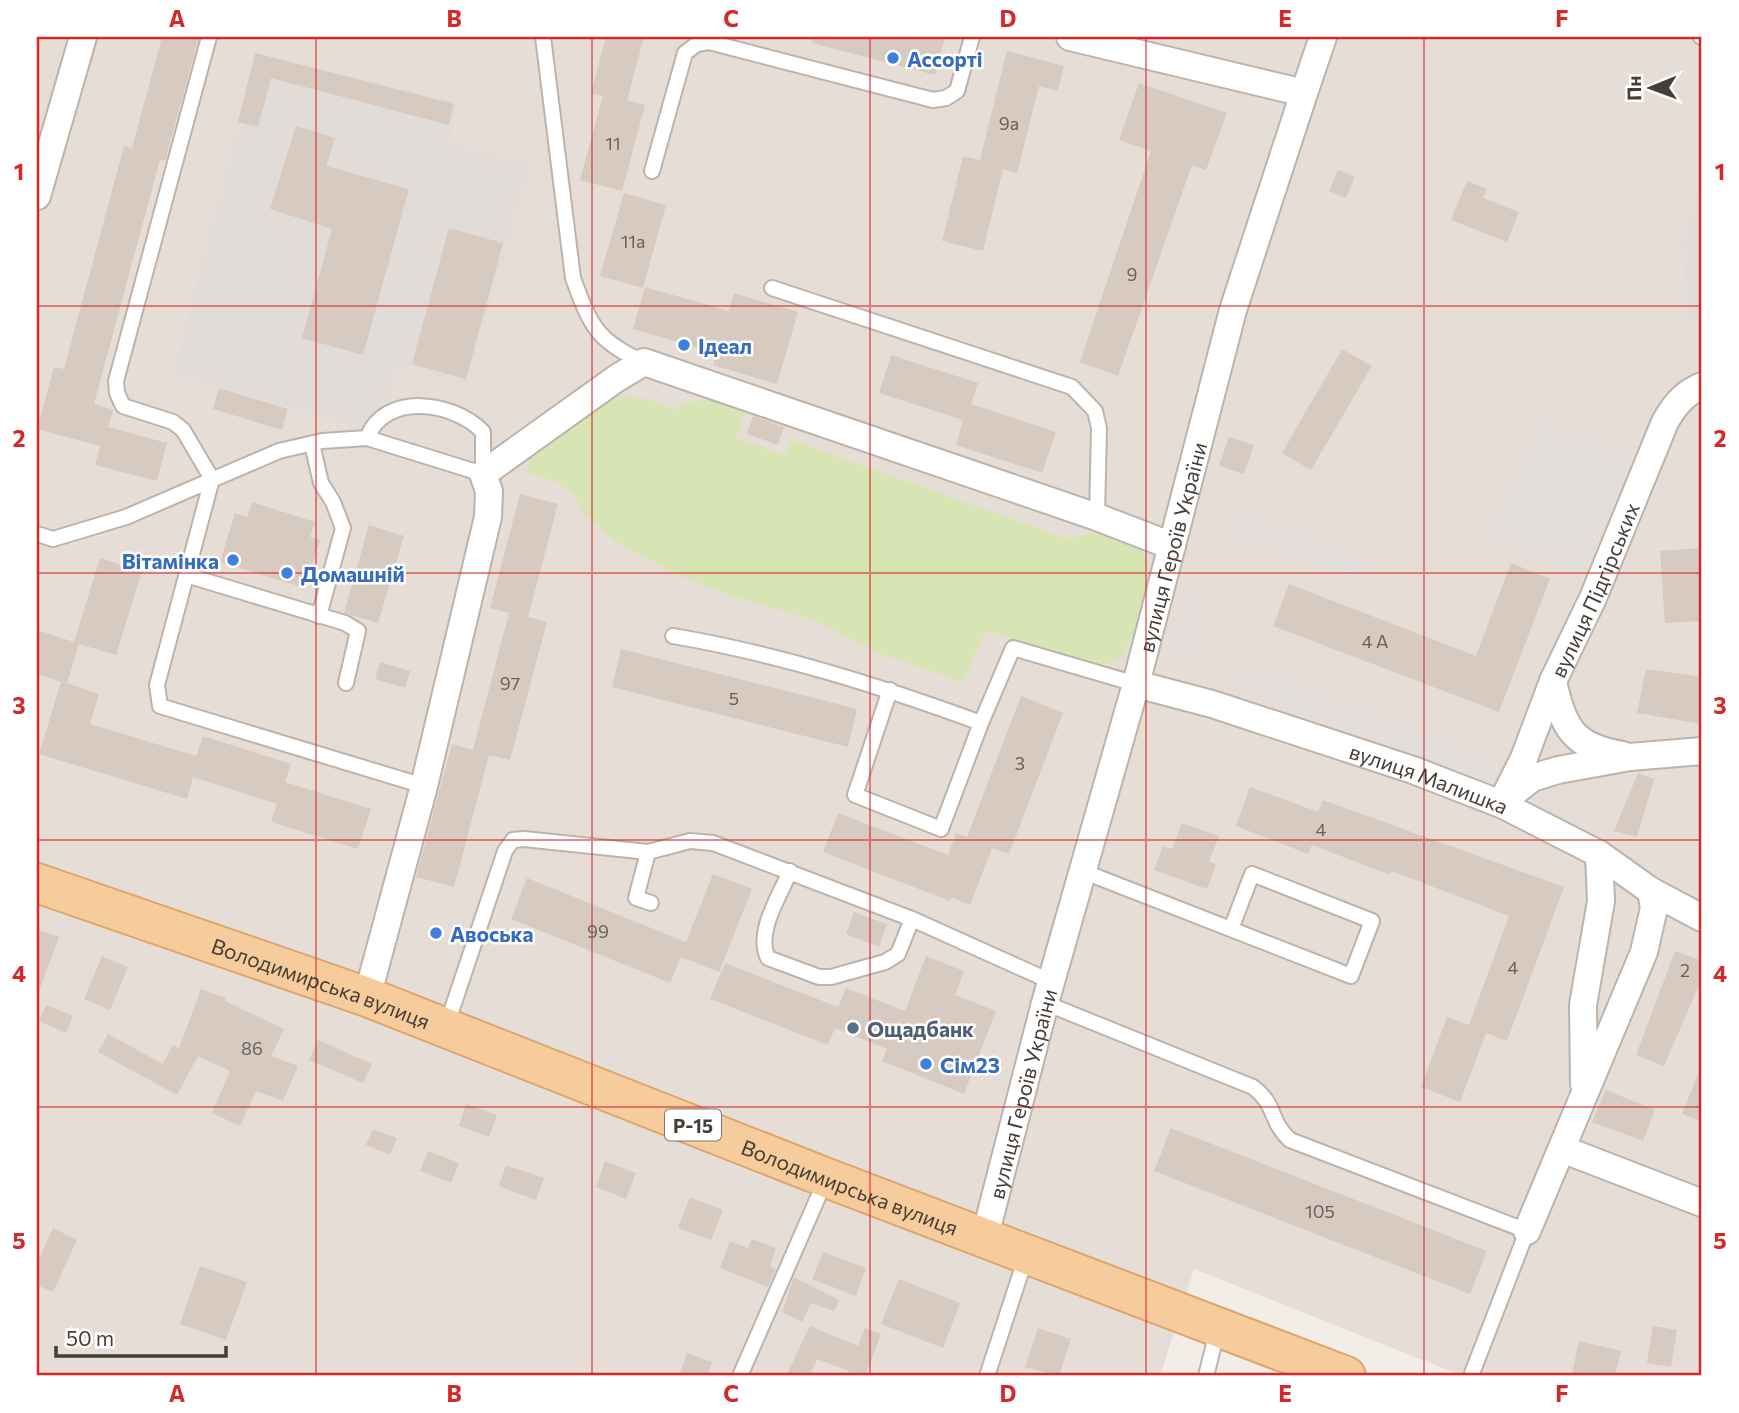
<svg xmlns="http://www.w3.org/2000/svg" width="1739" height="1413" font-family="Commissioner,sans-serif">
	<style>
		.residential { fill: #e6ded6 }
		.industrial { fill: #e2dcd9 }
		.green { fill: #d7e4b3 }
		.parking { fill: #e1dedc }
		.building { fill: #d6cac1 }
		.lines { fill: none; stroke-linecap: round; stroke-linejoin: round }
		.lane-casing { stroke: #bdb3ab; stroke-width: 18 }
		.street-casing { stroke: #bdb3ab; stroke-width: 30 }
		.primary-casing { stroke: #dba56d; stroke-width: 42 }
		.lane { stroke: #fff; stroke-width: 14 }
		.street { stroke: #fff; stroke-width: 26 }
		.primary { stroke: #f7cc9c; stroke-width: 38 }
		.grid { fill: none; stroke: #d62828; stroke-width: 2; stroke-opacity: 0.55 }
		.shop-dot { fill: #3f7fe0; stroke: #fff; stroke-width: 2.5 }
		.service-dot { fill: #5c6f8a; stroke: #fff; stroke-width: 2.5 }
		.labels { text-anchor: middle; dominant-baseline: central; stroke-width: 5; stroke-linejoin: round; paint-order: stroke }
		.number-label { font-size: 18px; fill: #69605a }
		.shield { fill: #fff; stroke: #7d7773; stroke-width: 2 }
		.shield-label { font-size: 19px; font-weight: bold; fill: #453d37 }
		.shop-label { font-size: 21px; font-weight: bold; fill: #366cbe; stroke: #fff; text-anchor: start }
		.street-label { font-size: 21px; fill: #453d37; stroke: #fff }
		.service-label { font-size: 21px; font-weight: bold; fill: #4e5e75; stroke: #fff; text-anchor: start }
		.neatline { fill: none; stroke: #d62828; stroke-width: 2.5 }
		.grid-label { font-size: 23px; text-anchor: middle; font-weight: bold; fill: #d62828 }
	</style>
	<rect width="100%" height="100%" fill="#f3ede8"/>
	<polygon class="residential" points="37,37 1702,37 1702,1376 1463,1376 1194,1269 1160,1376 37,1376"/>
	<g class="industrial">
		<polygon points="255,53 458,102 450,143 531,162 467,383 397,364 388,408 353,426 173,375"/>
		<polygon points="1702,168 1702,322 1688,323 1682,246"/>
	</g>
	<path class="green" d="M616 397 643 398 675 409C706 395 715 398 745 409L736 438 785 456 791 440 1062 537 1074 538 1099 530 1134 543 1147 557 1149 576 1134 633 1121 657 1106 664 1083 663 997 633H986L981 639 966 677 959 681 880 654 817 621 728 595 680 576 616 542 584 514 571 492 556 482 528 473 529 455Z"/>
	<g class="parking">
		<polygon points="1540,422 1633,458 1581,572 1491,535"/>
		<polygon points="1233,510 1234,510 1368,562 1358,581 1226,529"/>
		<polygon points="1186,595 1208,603 1192,665 1169,658"/>
		<polygon points="1242,661 1506,767 1495,787 1233,684"/>
	</g>
	<g class="building">
		<polygon points="162,37 199,37 165,161 160,160 94,404 113,410 108,427 167,443 157,481 95,465 100,446 37,429 54,367 64,369 124,146 132,148"/>
		<polygon points="606,37 644,37 627,100 645,105 622,191 580,180 603,96 591,93"/>
		<polygon points="813,37 945,37 935,75 812,43"/>
		<polygon points="1007,51 1064,66 1058,91 1039,86 1017,173 1003,169 983,251 942,241 963,156 980,160"/>
		<polygon points="255,53 454,104 449,125 271,78 258,127 238,122"/>
		<polygon points="1139,83 1227,113 1206,170 1192,165 1118,376 1080,362 1151,151 1119,140"/>
		<polygon points="296,126 335,138 326,166 409,189 363,355 302,338 332,229 270,209"/>
		<polygon points="1338,170 1355,177 1346,198 1329,191"/>
		<polygon points="1467,181 1487,189 1483,198 1519,212 1507,242 1451,220"/>
		<polygon points="624,193 666,205 643,288 600,276"/>
		<polygon points="449,228 503,243 466,379 412,364"/>
		<polygon points="645,287 729,311 734,293 798,312 777,384 713,365 716,353 633,329"/>
		<polygon points="1342,349 1372,366 1311,470 1282,453"/>
		<polygon points="891,355 978,383 971,404 1056,432 1042,473 956,445 963,420 879,393"/>
		<polygon points="219,388 288,409 282,430 213,409"/>
		<polygon points="753,416 784,427 778,445 747,434"/>
		<polygon points="1229,437 1254,445 1244,474 1219,466"/>
		<polygon points="520,494 558,504 528,617 547,622 510,760 489,755 454,887 416,877 452,744 473,750 509,613 490,608"/>
		<polygon points="252,502 315,522 310,537 320,540 305,588 220,562 235,513 247,517"/>
		<polygon points="369,525 404,536 378,623 344,613"/>
		<polygon points="1702,548 1702,621 1665,623 1660,551"/>
		<polygon points="100,558 142,571 116,655 79,644 67,683 99,694 90,724 196,756 203,736 291,764 285,782 371,809 358,849 271,822 277,804 193,777 187,799 39,754 61,682 37,674 37,630 74,642"/>
		<polygon points="1511,563 1550,579 1499,712 1273,626 1289,584 1476,656"/>
		<polygon points="621,649 857,709 848,747 612,687"/>
		<polygon points="380,662 410,671 405,688 375,679"/>
		<polygon points="1646,669 1702,677 1702,724 1637,713"/>
		<polygon points="1021,696 1063,713 1009,854 992,848 970,905 951,897 950,901 823,852 838,813 948,855 956,833 967,837"/>
		<polygon points="1638,773 1654,779 1637,837 1614,831"/>
		<polygon points="1250,787 1318,812 1323,800 1564,887 1507,1041 1486,1033 1460,1102 1421,1087 1447,1017 1469,1025 1509,916 1392,871 1390,875 1312,845 1308,854 1236,826"/>
		<polygon points="1182,823 1219,836 1209,862 1216,864 1207,889 1154,870 1163,846 1172,849"/>
		<polygon points="713,874 752,889 719,972 681,957 670,983 511,919 527,878 686,942"/>
		<polygon points="854,912 887,924 879,947 846,934"/>
		<polygon points="37,929 59,937 39,991 37,990"/>
		<polygon points="1675,951 1702,961 1702,978 1664,1066 1636,1055"/>
		<polygon points="102,956 128,967 110,1010 84,999"/>
		<polygon points="926,956 964,971 955,995 996,1011 964,1094 882,1061 887,1049 835,1028 828,1045 710,999 725,963 838,1007 846,988 905,1011"/>
		<polygon points="201,989 226,998 225,1001 284,1029 271,1056 298,1066 283,1101 256,1091 240,1126 212,1113 230,1071 198,1056 177,1095 98,1052 108,1034 163,1064 173,1045 179,1048"/>
		<polygon points="46,1005 73,1016 66,1033 39,1021"/>
		<polygon points="318,1040 372,1064 363,1083 309,1060"/>
		<polygon points="1701,1067 1702,1067 1702,1122 1682,1114"/>
		<polygon points="1606,1090 1655,1110 1643,1141 1592,1122"/>
		<polygon points="466,1104 497,1115 489,1137 459,1126"/>
		<polygon points="1171,1128 1487,1251 1470,1294 1154,1171"/>
		<polygon points="373,1129 397,1138 390,1155 366,1145"/>
		<polygon points="428,1151 459,1163 451,1183 420,1171"/>
		<polygon points="605,1161 636,1173 626,1199 596,1187"/>
		<polygon points="506,1165 544,1178 536,1200 499,1186"/>
		<polygon points="690,1197 723,1210 711,1240 678,1228"/>
		<polygon points="53,1228 77,1240 53,1292 37,1285 37,1263"/>
		<polygon points="752,1239 776,1248 770,1266 776,1269 768,1287 720,1268 730,1241 748,1248"/>
		<polygon points="823,1252 866,1268 856,1296 812,1279"/>
		<polygon points="200,1266 247,1282 226,1340 180,1324"/>
		<polygon points="794,1277 839,1300 834,1311 811,1303 802,1322 782,1312"/>
		<polygon points="899,1279 960,1303 943,1348 881,1324"/>
		<polygon points="810,1326 858,1346 865,1328 881,1334 865,1376 847,1376 849,1371 817,1359 809,1376 786,1376"/>
		<polygon points="1653,1326 1677,1330 1671,1367 1647,1363"/>
		<polygon points="1038,1328 1071,1339 1059,1376 1025,1367"/>
		<polygon points="1579,1341 1621,1351 1615,1376 1572,1373"/>
		<polygon points="687,1353 712,1362 707,1376 679,1376"/>
	</g>
	<g class="lines">
		<g class="lane-casing">
			<g id="lane">
				<polyline points="209,37 116,381 117,393 123,406 173,422 183,430 212,479 157,685 160,706 424,786"/>
				<path d="M543 37 573 278C590 325 597 342 644 362"/>
				<polyline points="1701,37 1702,37"/>
				<polyline points="652,171 685,53 697,44 709,42 933,100 946,98 957,91 972,37"/>
				<polyline points="772,288 1072,387 1095,411 1099,428 1097,517"/>
				<polyline points="312,444 321,483 333,502 343,528 319,616"/>
				<path d="M37 534 53 539 126 517 279 451 322 441 367 438 483 474V432C455 402 385 391 367 438"/>
				<polyline points="186,575 345,623 358,631 346,683"/>
				<path d="M673 636C779 654 880 686 981 723L1013 648 1136 684"/>
				<polyline points="890,690 855,795 941,829 981,723"/>
				<polyline points="648,852 636,898 651,903"/>
				<path d="M790 871C780 896 755 932 768 958L819 977H831L885 962 898 954 912 919"/>
				<polyline points="1082,871 1351,976 1372,921 1252,874 1231,929"/>
				<path d="M1045 1003 1253 1087C1277 1105 1269 1121 1290 1140L1527 1231 1471 1376"/>
				<polyline points="446,1027 505,851 513,840 524,839 648,852 690,841 713,843 912,919 1052,982"/>
				<polyline points="740,1376 826,1179"/>
				<polyline points="987,1376 1026,1257"/>
				<polyline points="1206,1376 1218,1328"/>
			</g>
		</g>
		<g class="street-casing">
			<g id="street">
				<polyline points="1304,93 1323,37"/>
				<polyline points="37,196 83,37"/>
				<path d="M1553 681C1563 728 1573 747 1623 755"/>
				<path id="s1" d="M1136 684 1212 704 1413 770 1501 804 1599 854 1651 891 1702 918"/>
				<polyline points="1507,798 1532,778 1558,770 1630,757 1702,751"/>
				<path id="s2" d="M1501 804 1524 758 1553 681 1593 598 1665 422C1674 406 1684 393 1702 386"/>
				<polyline points="367,997 424,786 488,517 489,491 483,474 617,378 644,362 1097,517 1172,546"/>
				<polyline points="1584,1084 1583,1005 1601,901 1599,854"/>
				<polyline points="1562,1149 1702,1203"/>
				<polyline points="1527,1231 1644,952 1654,908 1651,891"/>
				<path id="s3" d="M985 1236 1045 1003 1136 684 1233 310 1304 93 1070 37"/>
			</g>
		</g>
		<g class="primary-casing">
			<g id="primary">
				<path id="s4" d="M37 883 367 997 827 1178 1346 1376"/>
			</g>
		</g>
		<use href="#lane" class="lane"/>
		<use href="#street" class="street"/>
		<use href="#primary" class="primary"/>
	</g>
	<path class="grid" d="M316 37V1376M592 37V1376M870 37V1376M1146 37V1376M1424 37V1376M37 306H1702M37 573H1702M37 840H1702M37 1107H1702"/>
	<g class="shop-dot">
		<circle cx="893" cy="58" r="7"/>
		<circle cx="684" cy="345" r="7"/>
		<circle cx="233" cy="560" r="7"/>
		<circle cx="287" cy="573" r="7"/>
		<circle cx="436" cy="933" r="7"/>
		<circle cx="926" cy="1064" r="7"/>
	</g>
	<circle class="service-dot" cx="853" cy="1028" r="7"/>
	<g class="labels">
		<g class="number-label">
			<text x="1009" y="123">9а</text>
			<text x="613" y="143">11</text>
			<text x="633" y="241">11а</text>
			<text x="1132" y="274">9</text>
			<text x="1375" y="641">4 А</text>
			<text x="510" y="683">97</text>
			<text x="734" y="698">5</text>
			<text x="1020" y="763">3</text>
			<text x="1321" y="829">4</text>
			<text x="598" y="931">99</text>
			<text x="1513" y="967">4</text>
			<text x="1685" y="970">2</text>
			<text x="252" y="1048">86</text>
			<text x="1320" y="1211">105</text>
		</g>
		<rect class="shield" x="665" y="1109.5" width="56" height="31" rx="5"/>
		<g class="shield-label">
			<text x="693" y="1125">Р-15</text>
		</g>
		<g class="shop-label">
			<text x="907" y="58">Ассорті</text>
			<text x="698" y="345">Ідеал</text>
			<text x="219" y="560" text-anchor="end">Вітамінка</text>
			<text x="301" y="573">Домашній</text>
			<text x="450" y="933">Авоська</text>
			<text x="940" y="1064">Сім23</text>
		</g>
		<g class="street-label">
			<text stroke="none"><textPath href="#s3" startOffset="714">вулиця Героїв України</textPath></text>
			<text stroke="none"><textPath href="#s2" startOffset="234">вулиця Підгірських</textPath></text>
			<text stroke="none"><textPath href="#s1" startOffset="308">вулиця Малишка</textPath></text>
			<text stroke="none"><textPath href="#s4" startOffset="301">Володимирська вулиця</textPath></text>
			<text stroke="none"><textPath href="#s3" startOffset="147">вулиця Героїв України</textPath></text>
			<text stroke="none"><textPath href="#s4" startOffset="868">Володимирська вулиця</textPath></text>
		</g>
		<g class="service-label">
			<text x="867" y="1028">Ощадбанк</text>
		</g>
	</g>
	<rect width="1739" height="1413" fill="none" stroke="#ffffff" stroke-width="77"/>
	<g transform="translate(1651 88) rotate(269)" stroke="#ffffff" stroke-width="5" paint-order="stroke">
	<path d="M0-5L12 26L0 18L-12 26Z" fill="#453d37"/>
	<text y="-10" font-size="19" font-weight="bold" text-anchor="middle" fill="#453d37">Пн</text>
	</g>
	<path d="M56 1346v10h170v-10" fill="none" stroke="#453d37" stroke-width="3.5"/>
	<text x="66" y="1346" font-size="21" fill="#453d37" stroke="#ffffff" stroke-width="5" paint-order="stroke">50 m</text>
	<rect x="38" y="38" width="1662" height="1336" class="neatline"/>
	<g class="grid-label">
		<text x="177" y="27">A</text>
		<text x="454" y="27">B</text>
		<text x="731" y="27">C</text>
		<text x="1008" y="27">D</text>
		<text x="1285" y="27">E</text>
		<text x="1562" y="27">F</text>
		<text x="19" y="180">1</text>
		<text x="1720" y="180">1</text>
		<text x="19" y="447">2</text>
		<text x="1720" y="447">2</text>
		<text x="19" y="714">3</text>
		<text x="1720" y="714">3</text>
		<text x="19" y="982">4</text>
		<text x="1720" y="982">4</text>
		<text x="19" y="1249">5</text>
		<text x="1720" y="1249">5</text>
		<text x="177" y="1402">A</text>
		<text x="454" y="1402">B</text>
		<text x="731" y="1402">C</text>
		<text x="1008" y="1402">D</text>
		<text x="1285" y="1402">E</text>
		<text x="1562" y="1402">F</text>
	</g>
</svg>
